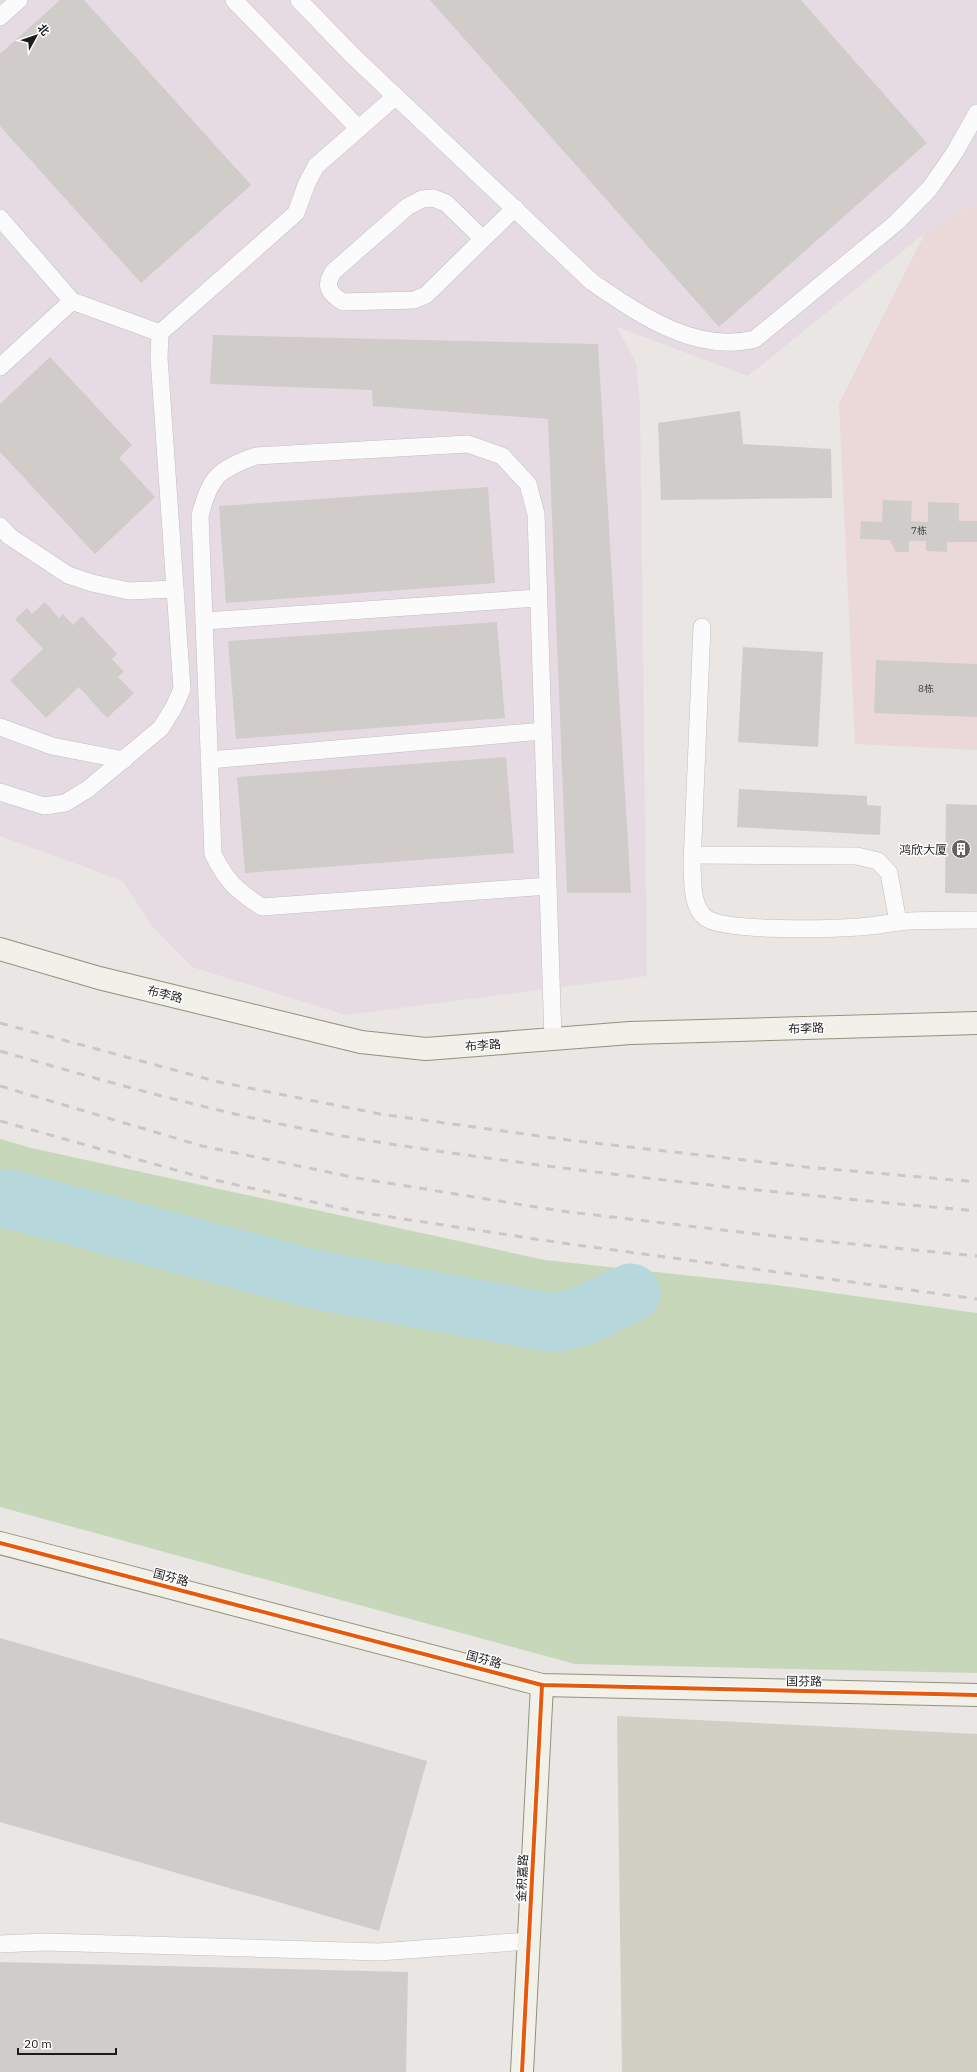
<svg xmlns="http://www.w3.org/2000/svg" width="977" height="2072" font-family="'IBM Plex Sans','Noto Sans SC',sans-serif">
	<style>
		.commercial { fill: #ebd9d9 }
		.industrial { fill: #e7dbe3 }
		.construction { fill: #d2d0c5 }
		.forest { fill: #c7d7b9 }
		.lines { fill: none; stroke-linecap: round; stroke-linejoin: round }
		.river { stroke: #b7d8dc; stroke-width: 59 }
		.building { fill: #d0ccca }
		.lane-casing { stroke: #c0bfbe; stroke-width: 18 }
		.secondary-casing { stroke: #92917c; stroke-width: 24 }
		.lane { stroke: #fcfbfb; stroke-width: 17 }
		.secondary { stroke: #f2f1e9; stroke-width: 22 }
		.rail { stroke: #c9c8c8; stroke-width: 3; stroke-dasharray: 8 8; stroke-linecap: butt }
		.cycleway-casing { stroke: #fff; stroke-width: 6 }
		.cycleway { stroke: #e8590c; stroke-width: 4 }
		.labels { text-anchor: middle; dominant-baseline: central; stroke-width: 3; stroke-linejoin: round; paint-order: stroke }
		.number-label { font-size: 10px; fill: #484747 }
		.poi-label { font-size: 12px; fill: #1b1b1b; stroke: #fff; text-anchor: end }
		.street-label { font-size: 12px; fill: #1b1b1b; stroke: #fff }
	</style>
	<rect width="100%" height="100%" fill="#e9e6e3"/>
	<polygon class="commercial" points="977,202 977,750 855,744 839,404 925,233"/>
	<polygon class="industrial" points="0,0 977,0 977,202 925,233 748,376 617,327 636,363 640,405 647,976 346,1015 192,967 151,925 123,881 0,836"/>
	<polygon class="construction" points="617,1716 977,1734 977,2072 622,2072"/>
	<polygon class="forest" points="0,1139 31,1148 545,1260 776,1285 977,1313 977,1673 575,1664 0,1507"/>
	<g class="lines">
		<polyline class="river" points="0,1199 13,1200 317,1280 554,1323 580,1317 631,1293"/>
	</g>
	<g class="building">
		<polygon points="60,0 84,0 251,185 141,283 0,126 0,54"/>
		<polygon points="430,0 801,0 927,143 719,327"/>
		<polygon points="213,335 598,344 631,893 567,893 548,419 373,406 372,390 210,384"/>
		<polygon points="50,357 132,445 119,458 155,497 95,554 0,452 0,404"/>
		<polygon points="740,411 743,444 831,449 832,498 661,500 658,423"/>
		<polygon points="488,487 495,583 226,603 219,506"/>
		<polygon points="883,500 912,501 911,521 928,522 928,502 959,503 959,521 977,521 977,542 947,542 947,552 926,551 926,541 909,541 909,552 896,552 890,540 860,539 861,521 882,522"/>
		<polygon points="45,602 59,618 63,614 73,625 82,616 117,654 112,659 124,672 118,677 134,693 107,718 79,687 46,718 10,680 43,649 15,619 27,608 32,614"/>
		<polygon points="497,622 505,718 236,739 228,641"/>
		<polygon points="743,647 823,652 818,747 738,742"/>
		<polygon points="876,660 977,664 977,717 874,713"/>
		<polygon points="506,757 514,853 245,873 237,777"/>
		<polygon points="739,789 867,796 867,805 881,806 880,835 737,827"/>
		<polygon points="946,804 977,805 977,894 945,893"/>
		<polygon points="0,1638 427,1761 379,1931 0,1822"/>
		<polygon points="0,1962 408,1972 406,2072 0,2072"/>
	</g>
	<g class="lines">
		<g class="lane-casing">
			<g id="lane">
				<polyline points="234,0 359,129"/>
				<path d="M299 0 352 55 592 282C639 314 695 354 755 339L897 222 930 188 955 152 977 113"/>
				<polyline points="0,17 19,0"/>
				<polyline points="0,218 72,301"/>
				<path d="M483 239 426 295 414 300 343 302C328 293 324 285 334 271L407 207 422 199 433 198 446 203 483 239 515 208"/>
				<polyline points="0,367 72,301 160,333"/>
				<polyline points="0,526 9,536 68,575 92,583 129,591 175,589"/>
				<polyline points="204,621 538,598"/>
				<path d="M702 627 692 864C693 881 691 907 706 918 725 932 832 929 859 927 876 926 893 922 910 921 932 920 955 920 977 920"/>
				<polyline points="0,727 52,746 124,760"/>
				<polyline points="209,760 543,731"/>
				<polyline points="0,792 44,806 65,803 88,789 161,728 174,707 182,689 159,358 160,333 296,213 307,183 316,166 396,96"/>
				<polyline points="693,855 857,856 878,861 889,873 898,922"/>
				<path d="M548 886 262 907C236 890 227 882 213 854L200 516C209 478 219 468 256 456L468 444 502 456 528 484 536 514 553 1039"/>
				<polyline points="0,1944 45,1942 379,1952 529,1941"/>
			</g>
		</g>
		<g class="secondary-casing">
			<g id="secondary">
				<polyline points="0,949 99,978 361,1042 426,1049 630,1033 977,1023"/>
				<polyline points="0,1543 542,1685 977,1695"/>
				<polyline points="522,2072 542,1685"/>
			</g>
		</g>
		<use href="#lane" class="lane"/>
		<use href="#secondary" class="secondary"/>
		<g class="rail">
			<polyline points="0,1023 219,1082 380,1114 568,1140 806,1167 977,1182"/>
			<path d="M0 1051C124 1087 250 1122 378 1142 576 1173 777 1193 977 1211"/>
			<polyline points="0,1086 202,1146 357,1178 561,1211 791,1238 977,1256"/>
			<polyline points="0,1121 197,1176 358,1212 562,1243 977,1299"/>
		</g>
		<g class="cycleway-casing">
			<g id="cycleway">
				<polyline points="0,1543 542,1685 977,1695"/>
				<polyline points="522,2072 542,1685"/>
			</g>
		</g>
		<use href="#cycleway" class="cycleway"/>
	</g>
	<defs>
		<g id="building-disc" transform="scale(1)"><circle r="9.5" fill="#636261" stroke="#fff"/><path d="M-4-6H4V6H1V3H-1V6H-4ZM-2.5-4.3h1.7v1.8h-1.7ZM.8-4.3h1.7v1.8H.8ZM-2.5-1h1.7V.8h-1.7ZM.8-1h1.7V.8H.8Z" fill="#fff"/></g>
	</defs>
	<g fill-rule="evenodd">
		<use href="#building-disc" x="961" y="849"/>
	</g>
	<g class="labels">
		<g class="number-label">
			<text x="919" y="530">7栋</text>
			<text x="926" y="688">8栋</text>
		</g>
		<g class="poi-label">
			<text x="947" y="849">鸿欣大厦</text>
		</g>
		<g class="street-label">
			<text transform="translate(165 994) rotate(14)">布李路</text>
			<text transform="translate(806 1028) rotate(-2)">布李路</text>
			<text transform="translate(483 1045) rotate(-4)">布李路</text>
			<text transform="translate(171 1577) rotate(15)">国芬路</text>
			<text transform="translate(484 1659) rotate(15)">国芬路</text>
			<text transform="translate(804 1681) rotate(1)">国芬路</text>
			<text transform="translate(522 1878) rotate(-87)">金积嘉路</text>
		</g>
	</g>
	<g transform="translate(36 36) rotate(50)" stroke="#ffffff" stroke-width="3" paint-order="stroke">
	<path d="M0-3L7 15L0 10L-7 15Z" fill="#1b1b1b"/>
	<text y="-6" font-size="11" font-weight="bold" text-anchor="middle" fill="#1b1b1b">北</text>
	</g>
	<path d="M18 2048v6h98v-6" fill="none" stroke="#1b1b1b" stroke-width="2"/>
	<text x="24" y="2048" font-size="12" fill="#1b1b1b" stroke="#ffffff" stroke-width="3" paint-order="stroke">20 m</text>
</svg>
